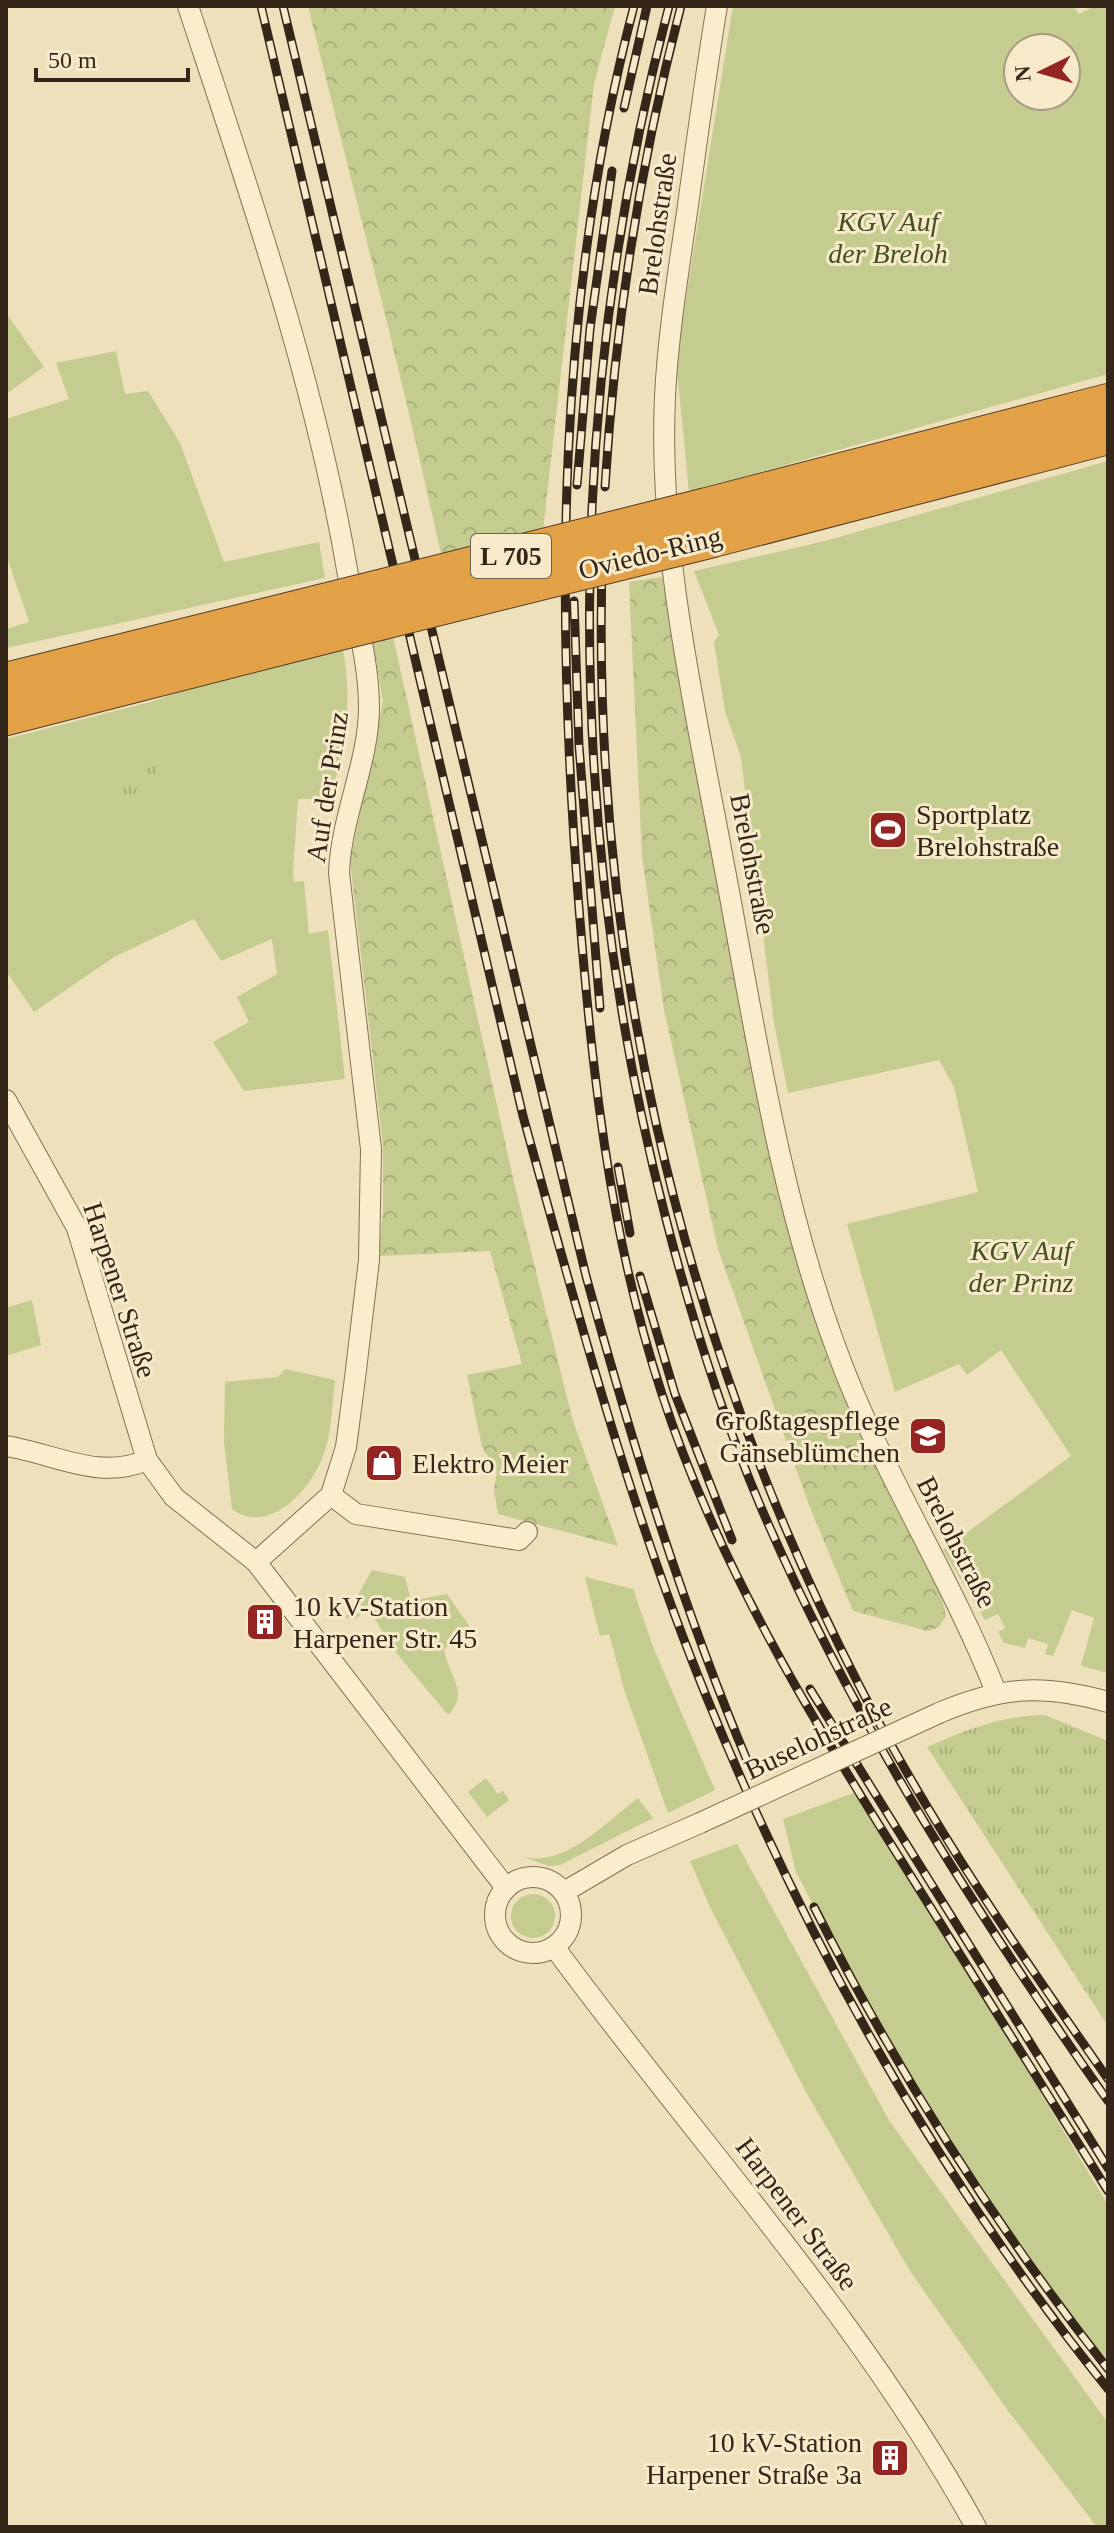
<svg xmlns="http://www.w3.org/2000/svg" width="1114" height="2533" font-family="Georgia,serif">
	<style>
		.green { fill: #c4cc8f; fill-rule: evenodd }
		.forest { fill: url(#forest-crowns) }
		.park { fill: url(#park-tufts) }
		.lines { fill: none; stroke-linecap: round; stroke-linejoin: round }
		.street-casing { stroke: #856f55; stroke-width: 22 }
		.highway-casing { stroke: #523d2a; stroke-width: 40 }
		.street { stroke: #f9edcd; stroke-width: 20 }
		.highway { stroke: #e2a147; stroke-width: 38 }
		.rail-casing { stroke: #34271a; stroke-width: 9 }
		.rail { stroke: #f6eaca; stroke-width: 6; stroke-dasharray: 18; stroke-linecap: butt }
		.street-bridge-casing { stroke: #856f55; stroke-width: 22; stroke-linecap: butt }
		.highway-bridge-casing { stroke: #523d2a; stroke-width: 40; stroke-linecap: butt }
		.street-bridge { stroke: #f9edcd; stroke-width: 20 }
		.highway-bridge { stroke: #e2a147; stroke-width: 38 }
		.labels { text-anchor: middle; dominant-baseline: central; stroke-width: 6; stroke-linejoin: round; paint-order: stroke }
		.shield { fill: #f6eaca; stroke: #6e624f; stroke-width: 2 }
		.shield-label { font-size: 26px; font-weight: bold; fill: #34271a }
		.park-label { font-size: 28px; font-style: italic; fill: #445120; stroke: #f6eaca }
		.street-label { font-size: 28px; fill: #34271a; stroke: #f6eaca }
		.poi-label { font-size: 28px; fill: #34271a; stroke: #f6eaca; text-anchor: start }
	</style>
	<defs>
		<pattern id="forest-crowns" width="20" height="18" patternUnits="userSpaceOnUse" patternTransform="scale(2)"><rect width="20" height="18" fill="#c4cc8f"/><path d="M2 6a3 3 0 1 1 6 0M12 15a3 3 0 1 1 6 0" fill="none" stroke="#a9af7b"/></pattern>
		<pattern id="park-tufts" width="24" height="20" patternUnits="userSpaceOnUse" patternTransform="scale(2)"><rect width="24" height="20" fill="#c4cc8f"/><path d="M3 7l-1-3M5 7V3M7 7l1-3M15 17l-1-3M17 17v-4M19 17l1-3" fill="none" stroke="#a9af7b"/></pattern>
	</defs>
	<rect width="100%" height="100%" fill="#eee0bb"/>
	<g class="green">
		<path d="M733 6H1073L1079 14 1095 6H1108V374L689 492 676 360ZM1018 48H1066V96H1018Z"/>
		<polygon points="6,313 44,367 6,394"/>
		<polygon points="116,351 125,394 148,391 180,443 224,562 319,542 325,578 6,648 6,629 29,622 6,554 6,419 69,399 56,363"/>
		<polygon points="1108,461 1108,1673 1081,1666 1094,1618 1072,1610 1053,1656 1045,1654 1048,1644 1028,1638 1025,1648 1004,1643 998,1632 1005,1628 998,1614 985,1620 943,1550 1071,1456 1001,1350 967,1375 959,1364 895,1392 847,1224 978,1192 954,1087 939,1060 788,1093 774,1023 741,757 725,711 714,642 719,635 694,571 825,541"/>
		<path d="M342 644C353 703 347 742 330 799H298L293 872 294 882 304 881 309 934 328 930 345 1079 244 1091 213 1042 249 1022 237 997 277 974 272 939 221 961 194 919 114 957 34 1012 6 971V739L150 702 280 659Z"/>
		<polygon points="32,1300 41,1345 6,1356 6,1308"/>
		<path d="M285 1369 335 1380C332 1405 332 1435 322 1459 309 1491 268 1536 232 1509L224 1442 225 1382 278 1377Z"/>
		<path d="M372 1570 405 1577 411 1601 447 1594 472 1630 444 1649C447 1674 471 1693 448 1715L393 1649 369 1609 355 1619 345 1618Z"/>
		<polygon points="585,1577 633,1589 653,1647 715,1790 668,1813 624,1689 609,1634 600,1636"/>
		<polygon points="486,1778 498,1794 503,1791 509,1800 487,1817 468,1792"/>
		<polygon points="859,1791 1108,2205 1108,2360 1062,2307 909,2078 865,2004 796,1872 783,1819"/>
		<path d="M638 1798 653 1818 560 1865 549 1866 520 1856C563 1870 606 1822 638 1798Z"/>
		<polygon points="737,1844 890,2122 1108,2423 1108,2527 1097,2527 1006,2408 910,2271 807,2094 710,1907 690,1861"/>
		<circle cx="533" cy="1916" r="22"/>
	</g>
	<g class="forest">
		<path d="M308 6H615L594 84 543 530 441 554C401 370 353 189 308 6Z"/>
		<polygon points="662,577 779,1198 828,1359 902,1520 941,1596 946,1616 939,1627 928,1631 853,1611 809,1505 718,1249 664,1010 642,856 629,582"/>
		<polygon points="392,632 514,1182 572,1418 618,1546 498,1514 494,1490 497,1471 482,1447 467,1375 522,1364 490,1251 379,1256 383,1210 383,1145 350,861 383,701 372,637"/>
	</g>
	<g class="park">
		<polygon points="154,761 162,798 124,806 118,777 140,772 139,764"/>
		<path d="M1045 1715 1108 1741V2026L927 1747C967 1729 1001 1716 1045 1715Z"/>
	</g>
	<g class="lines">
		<g class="street-casing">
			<g id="street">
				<path d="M188 6C250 194 315 380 348 575 356 618 369 663 369 707 369 762 341 816 339 873L371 1149 369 1260 355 1378 346 1447 331 1495 256 1562"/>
				<path d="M717 6C706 72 697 139 688 205 679 269 668 333 665 397 658 554 696 712 724 865 755 1028 779 1196 837 1351 880 1469 950 1575 996 1692"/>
				<polyline points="6,1100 77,1228 147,1460 174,1497 256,1562 506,1888"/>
				<path d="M6 1446C56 1454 98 1481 147 1460"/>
				<polyline points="331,1495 356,1514 519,1540 527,1532"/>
				<path d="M939 1713C1002 1686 1043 1684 1108 1702"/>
				<circle cx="533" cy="1915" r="38"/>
				<polyline points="564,1892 627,1855 700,1823"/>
				<path d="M555 1948C696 2140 860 2317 976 2527"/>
			</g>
		</g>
		<g class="highway-casing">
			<g id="highway">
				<polyline points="707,507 1108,403"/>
				<polyline points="713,538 1108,435"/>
				<polyline points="6,682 316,605"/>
				<polyline points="6,716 323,635"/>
			</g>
		</g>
		<use href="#street" class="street"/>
		<use href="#highway" class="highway"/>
		<g class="rail-casing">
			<g id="rail">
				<path d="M261 6 523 1116C577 1311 630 1510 707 1698 808 1946 940 2180 1108 2389"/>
				<path d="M283 6 586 1276C632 1443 682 1606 749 1765"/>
				<path d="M634 6C556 302 555 605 579 908 596 1120 619 1313 706 1509 760 1634 832 1750 904 1865 972 1974 1040 2082 1108 2191"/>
				<path d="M669 6C564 403 563 822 666 1219 691 1316 721 1413 760 1505 851 1718 975 1911 1108 2101"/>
				<polyline points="624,108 647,6"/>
				<polyline points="577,485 590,329 612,171"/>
				<path d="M605 487C615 325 640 163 681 6"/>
				<path d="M603 535C587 933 677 1331 859 1685 930 1823 1019 1952 1108 2079"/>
				<polyline points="574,601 579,746 600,1008"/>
				<polyline points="618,1167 630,1233"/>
				<polyline points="640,1276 675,1394 732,1540"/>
				<polyline points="810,1689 1108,2168"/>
				<path d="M814 1907C895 2068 996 2227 1108 2369"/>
			</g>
		</g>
		<use href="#rail" class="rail"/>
		<g class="street-bridge-casing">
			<polyline id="street-bridge" points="700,1823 939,1713"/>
		</g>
		<g class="highway-bridge-casing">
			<g id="highway-bridge">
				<polyline points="316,605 707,507"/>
				<polyline points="323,635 713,538"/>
			</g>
		</g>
		<use href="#street-bridge" class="street-bridge"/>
		<use href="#highway-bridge" class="highway-bridge"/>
	</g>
	<defs>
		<g id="stadium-square" transform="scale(2)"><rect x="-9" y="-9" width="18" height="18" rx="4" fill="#952523" stroke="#f6eaca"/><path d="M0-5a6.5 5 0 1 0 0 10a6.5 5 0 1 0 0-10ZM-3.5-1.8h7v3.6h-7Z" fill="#fff"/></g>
		<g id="school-square" transform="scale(2)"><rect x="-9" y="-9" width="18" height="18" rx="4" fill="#952523" stroke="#f6eaca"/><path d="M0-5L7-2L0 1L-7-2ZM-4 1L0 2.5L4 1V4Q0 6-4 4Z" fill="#fff"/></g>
		<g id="shop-square" transform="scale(2)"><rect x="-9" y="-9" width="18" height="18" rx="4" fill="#952523" stroke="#f6eaca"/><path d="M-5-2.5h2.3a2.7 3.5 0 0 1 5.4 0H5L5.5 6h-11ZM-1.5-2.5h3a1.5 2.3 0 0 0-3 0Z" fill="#fff"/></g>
		<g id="building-square" transform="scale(2)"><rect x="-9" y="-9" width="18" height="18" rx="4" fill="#952523" stroke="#f6eaca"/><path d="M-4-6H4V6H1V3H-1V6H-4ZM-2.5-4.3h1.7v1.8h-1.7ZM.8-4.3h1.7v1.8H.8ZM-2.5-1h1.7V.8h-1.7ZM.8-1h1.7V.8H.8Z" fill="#fff"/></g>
	</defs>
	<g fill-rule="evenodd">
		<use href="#stadium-square" x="888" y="830"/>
		<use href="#school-square" x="928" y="1436"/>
		<use href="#shop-square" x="384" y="1463"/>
		<use href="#building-square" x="265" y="1622"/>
		<use href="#building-square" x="890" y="2458"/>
	</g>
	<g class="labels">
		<rect class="shield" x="471" y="534" width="80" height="44" rx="6"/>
		<g class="shield-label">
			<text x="511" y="556">L 705</text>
		</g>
		<g class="park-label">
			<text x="888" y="221">KGV Auf<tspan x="888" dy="32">der Breloh</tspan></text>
			<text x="1021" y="1250">KGV Auf<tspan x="1021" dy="32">der Prinz</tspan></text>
		</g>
		<g class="street-label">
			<text transform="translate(657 224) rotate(-82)">Brelohstraße</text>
			<text transform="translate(650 553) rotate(-14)">Oviedo-Ring</text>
			<text transform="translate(327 787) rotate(-81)">Auf der Prinz</text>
			<text transform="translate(753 864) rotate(79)">Brelohstraße</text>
			<text transform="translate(120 1290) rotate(72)">Harpener Straße</text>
			<text transform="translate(957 1542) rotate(63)">Brelohstraße</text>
			<text transform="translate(818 1738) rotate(-25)">Buselohstraße</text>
			<text transform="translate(797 2214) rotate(53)">Harpener Straße</text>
		</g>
		<g class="poi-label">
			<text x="916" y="814">Sportplatz<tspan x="916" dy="32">Brelohstraße</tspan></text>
			<text x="900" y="1420" text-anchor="end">Großtagespflege<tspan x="900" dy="32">Gänseblümchen</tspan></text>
			<text x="412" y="1463">Elektro Meier</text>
			<text x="293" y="1606">10 kV-Station<tspan x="293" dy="32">Harpener Str. 45</tspan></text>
			<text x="862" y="2442" text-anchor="end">10 kV-Station<tspan x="862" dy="32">Harpener Straße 3a</tspan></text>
		</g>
	</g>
	<rect width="1114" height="2533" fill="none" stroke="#34271a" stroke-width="16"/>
	<g transform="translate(1042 72) rotate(265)"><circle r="38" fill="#f6eaca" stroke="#a89c84" stroke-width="2"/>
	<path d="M0-6L14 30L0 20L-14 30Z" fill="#952523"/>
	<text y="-12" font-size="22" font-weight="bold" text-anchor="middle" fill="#34271a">N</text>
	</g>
	<path d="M36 68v12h152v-12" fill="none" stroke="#34271a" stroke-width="4"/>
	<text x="48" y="68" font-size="24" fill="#34271a" stroke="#f6eaca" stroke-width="6" paint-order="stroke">50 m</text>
</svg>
